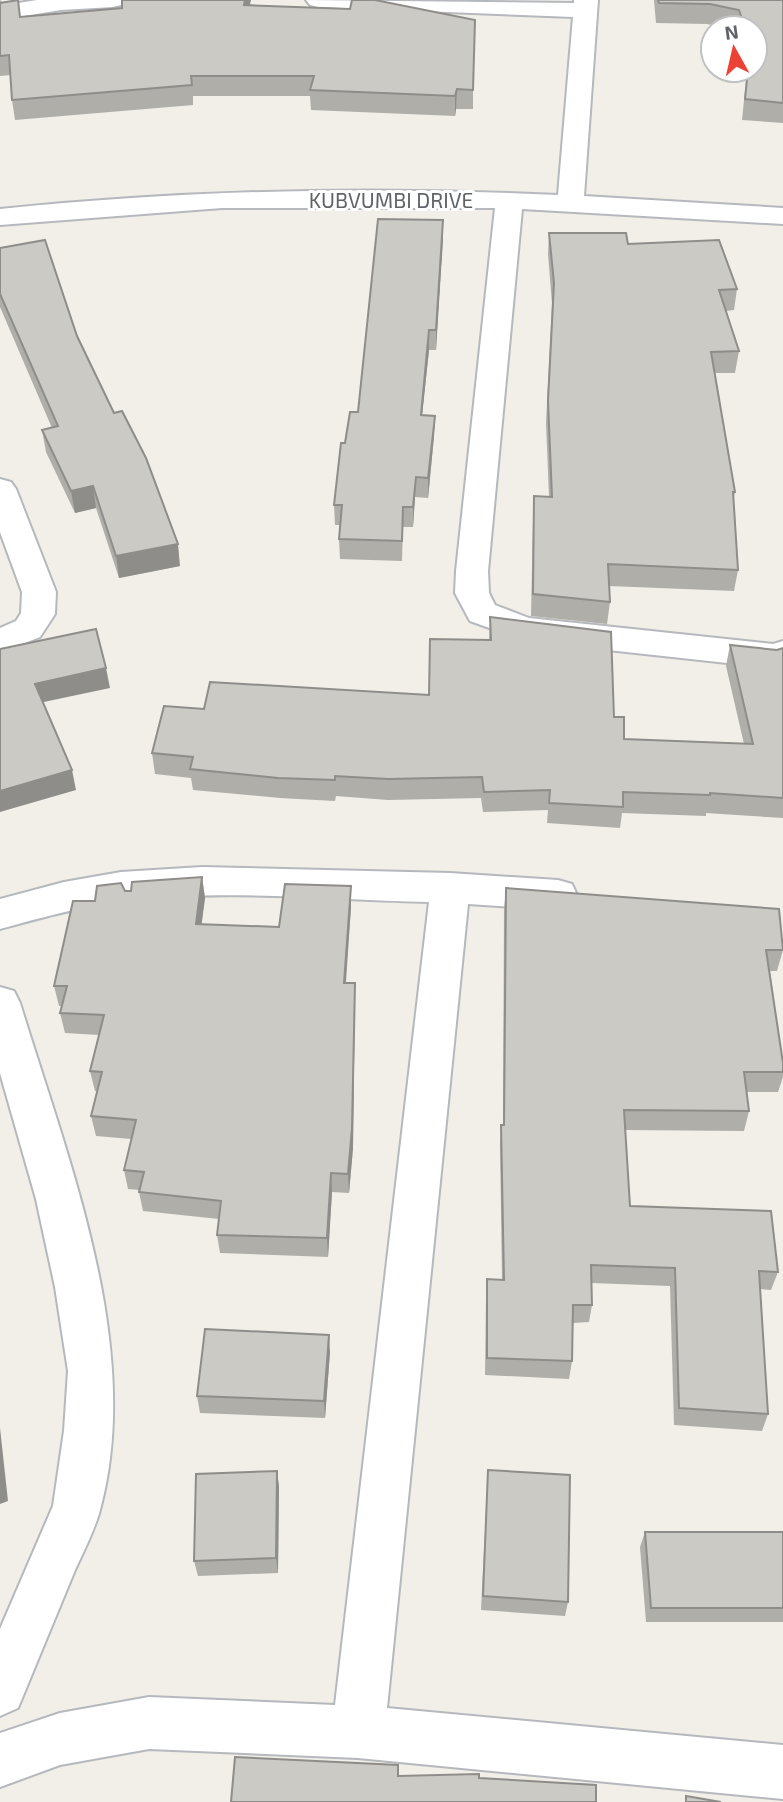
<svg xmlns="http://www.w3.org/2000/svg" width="783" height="1802" font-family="'Exo 2',sans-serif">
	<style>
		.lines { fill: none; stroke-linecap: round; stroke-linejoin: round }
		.minor-casing { stroke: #b5b8bc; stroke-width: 4 }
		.minor { fill: #fff; fill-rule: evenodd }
		.wall { fill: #afaea9 }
		.shaded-wall { fill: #8f8d8a }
		.building { fill: #cccac5; stroke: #8f8d8a; stroke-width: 2 }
		.labels { text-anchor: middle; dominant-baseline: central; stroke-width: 6; stroke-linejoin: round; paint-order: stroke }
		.far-street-label { font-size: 21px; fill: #5f6368; stroke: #fff }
	</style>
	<rect width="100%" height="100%" fill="#f1efe8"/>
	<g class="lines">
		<g class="minor-casing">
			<g id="minor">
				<polygon points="37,0 125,0 121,5 113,7 61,10 0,20 0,6"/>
				<path d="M306 0 574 3V0H598L584 196 783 208V224L522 209 488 571 489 593 495 605 529 618 773 644 783 641V665L773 668 525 641 470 621 455 593 456 571 495 208H222L0 225V209C185 190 371 186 558 195L573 17 318 7 310 5Z"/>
				<polygon points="0,479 11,482 16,489 56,592 55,614 40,637 0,653 0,628 16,621 21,613 22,592 0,532"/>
				<path d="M202 867 450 873 558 880 572 884 577 895 572 906 558 910 468 904 387 1708 783 1745V1799L358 1758 149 1749 60 1765 0 1787V1733L60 1713 149 1697 335 1705 429 902C327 900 221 888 120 902 79 907 40 918 0 929V899L64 882 121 872Z"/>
				<path d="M0 987 14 991 20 1003C67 1157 143 1345 101 1506 96 1528 84 1550 75 1570 56 1616 37 1662 18 1708L0 1716V1629L53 1506 64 1431 68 1371 55 1287 36 1199 0 1073Z"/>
			</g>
		</g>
		<use href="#minor" class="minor"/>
	</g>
	<g class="wall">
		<polygon points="0,0 20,17 249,6 473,90 473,109 456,109 455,116 311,110 310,96 193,96 193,105 15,120 12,100 10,75 0,76"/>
		<polygon points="654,0 783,0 783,123 742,120 747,70 755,70 755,28 726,28 707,24 656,23"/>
		<polygon points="443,220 436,350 429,350 422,415 435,416 434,436 428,498 415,497 413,527 403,527 402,561 340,559 339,539 340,525 335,525 334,505 345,443 358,412"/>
		<polygon points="549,233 628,244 737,289 734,310 726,311 739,351 735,373 715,373 735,492 733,502 738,570 734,591 609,586 610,602 607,624 531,616 533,518 534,496 549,497 546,423 552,304 548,254"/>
		<polygon points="0,248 77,336 180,566 119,578 96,508 75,513 46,452 42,430 52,428 0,307"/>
		<polygon points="490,617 614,717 624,739 744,744 726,666 730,645 777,650 783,648 783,818 706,813 706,816 622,813 620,828 547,823 548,810 483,812 481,798 388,800 336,796 335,801 280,798 193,790 191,778 155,774 152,753 204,709 429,695 489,640"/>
		<polygon points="202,877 205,898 201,924 279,927 351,886 351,907 346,983 355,983 353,1148 349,1193 332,1192 328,1257 220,1253 217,1235 219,1219 143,1211 139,1192 140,1190 128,1189 124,1170 131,1139 96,1136 91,1116 97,1091 95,1091 90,1071 99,1035 65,1033 60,1013 62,1006 59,1006 54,986 95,901 125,891 131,891"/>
		<polygon points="506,888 783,950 777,971 770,971 783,1063 783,1077 778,1092 747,1092 749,1111 744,1131 625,1130 630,1206 778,1272 771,1290 760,1289 768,1414 762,1431 674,1425 670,1286 592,1283 592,1305 589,1322 573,1323 572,1361 569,1379 485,1375 486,1297 487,1279 502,1279 500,1144 501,1125 503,1125 504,909"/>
		<polygon points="330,1352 325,1418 200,1413 197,1396"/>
		<polygon points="488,1470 568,1602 565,1616 481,1610"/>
		<polygon points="277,1471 279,1487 278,1573 198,1576 194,1561"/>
		<polygon points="645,1532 783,1532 783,1622 646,1622 640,1547"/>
	</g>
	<g class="shaded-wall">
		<polygon points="245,0 251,0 245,25 244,5"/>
		<polygon points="457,89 456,109 455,116 455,96"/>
		<polygon points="443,220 443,240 436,350 436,330"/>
		<polygon points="429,330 429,350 420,435 421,415"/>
		<polygon points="435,416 434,436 428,498 428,478"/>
		<polygon points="416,477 415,497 413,527 413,507"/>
		<polygon points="93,486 96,508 75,513 71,491"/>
		<polygon points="178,544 180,566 119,578 116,556"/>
		<polygon points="106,668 110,688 39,703 35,684"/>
		<polygon points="72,770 76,790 0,812 0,791"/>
		<polygon points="202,877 205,898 199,945 196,924"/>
		<polygon points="351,886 351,907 344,1004 344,983"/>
		<polygon points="355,983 353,1148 349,1193 348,1174"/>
		<polygon points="331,1173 332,1192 328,1257 327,1238"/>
		<polygon points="329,1335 330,1352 325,1418 324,1401"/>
		<polygon points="0,1428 8,1501 0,1504"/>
		<polygon points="277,1471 279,1487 278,1573 276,1558"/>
	</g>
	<g class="building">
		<polygon points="18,0 20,17 122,8 122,0 245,0 244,5 350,9 352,0 375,0 475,20 473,90 457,89 455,96 310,90 314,76 191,76 192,85 12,100 9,55 0,56 0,3"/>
		<polygon points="658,0 783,0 783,103 745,99 748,70 755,70 755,28 745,28 739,10 710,4 659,3"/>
		<polygon points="378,219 443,220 436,330 429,330 421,415 435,416 428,478 416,477 413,507 403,507 402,541 339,539 342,505 334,505 341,443 345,443 350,412 358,412"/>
		<polygon points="549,233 626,233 628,244 719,240 737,289 719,290 739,351 711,352 735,492 733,492 738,570 608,564 610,602 533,594 534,496 552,497 548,401 554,283"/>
		<polygon points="45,240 77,336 114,413 122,411 146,458 178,544 116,556 93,486 71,491 42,430 58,426 0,294 0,248"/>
		<polygon points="490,617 611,632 614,717 624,717 624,739 753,744 730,645 777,650 783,648 783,798 710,793 710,795 623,792 623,807 549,803 550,790 484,792 482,777 388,779 335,776 335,780 278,778 190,769 193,757 152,753 164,706 204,709 210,682 429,695 430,639 491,640"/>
		<polygon points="96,629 106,668 35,684 72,770 0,791 0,649"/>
		<polygon points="202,877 196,924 279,927 285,884 351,886 344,983 355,983 352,1128 348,1174 331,1173 327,1238 217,1235 221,1201 139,1192 144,1172 124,1170 136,1120 91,1116 102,1072 90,1071 104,1015 60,1013 67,986 54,986 73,901 95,901 97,886 121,883 125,891 131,891 132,882"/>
		<polygon points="506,888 779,909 783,950 766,950 783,1063 783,1072 744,1072 749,1111 624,1110 630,1206 771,1211 778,1272 759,1271 768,1414 679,1408 675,1268 591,1265 592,1305 573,1305 572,1361 487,1358 487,1279 504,1280 501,1125 504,1125"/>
		<polygon points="205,1329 329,1335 324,1401 197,1396"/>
		<polygon points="488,1470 570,1475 568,1602 483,1596"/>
		<polygon points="277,1471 276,1558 194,1561 196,1474"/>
		<polygon points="645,1532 783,1532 783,1608 651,1608"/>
		<polygon points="235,1757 398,1765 398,1776 479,1774 479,1778 596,1785 596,1802 231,1802"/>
		<polygon points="686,1796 721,1802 686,1802"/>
	</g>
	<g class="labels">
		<g class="far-street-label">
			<text x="391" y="199">KUBVUMBI DRIVE</text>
		</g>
	</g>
	<g transform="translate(734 49) rotate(352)"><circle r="33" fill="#ffffff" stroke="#bfc1c3" stroke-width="2"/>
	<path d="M0-5L12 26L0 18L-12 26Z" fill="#ea4335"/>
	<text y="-10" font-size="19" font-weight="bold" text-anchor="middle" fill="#5f6368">N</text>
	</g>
</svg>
